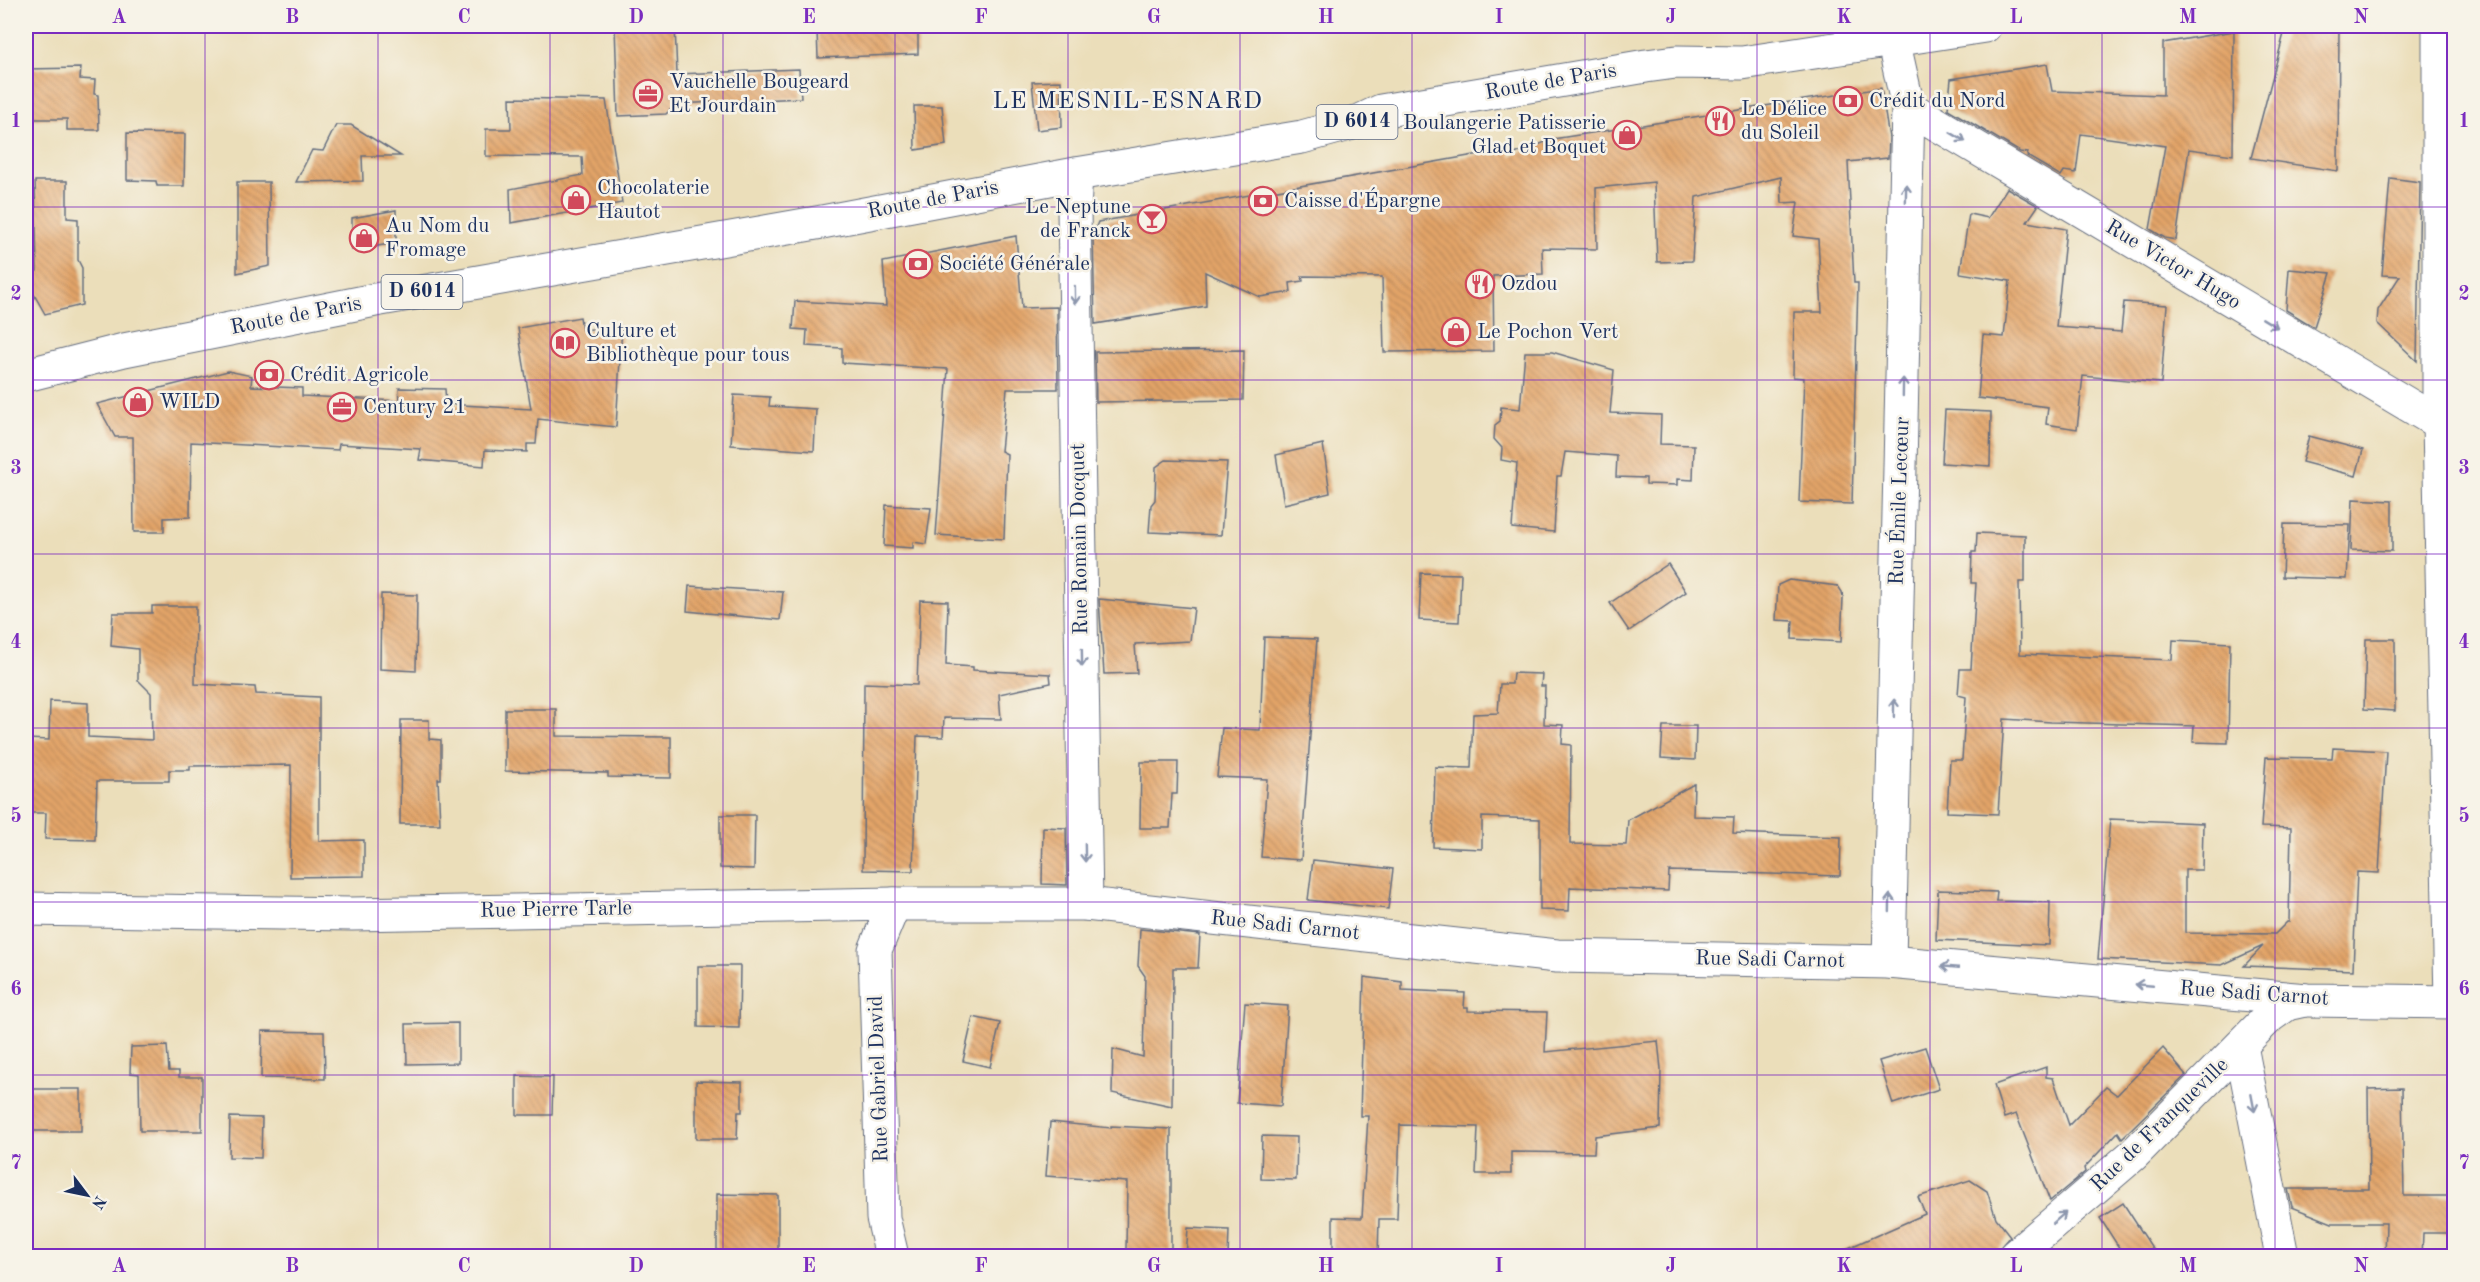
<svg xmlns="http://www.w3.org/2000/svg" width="2480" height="1282" font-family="'Old Standard TT',serif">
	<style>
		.building { fill: url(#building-back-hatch) }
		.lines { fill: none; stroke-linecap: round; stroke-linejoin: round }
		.minor-casing { stroke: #646c7e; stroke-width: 35 }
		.major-casing { stroke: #646c7e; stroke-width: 35 }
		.minor { stroke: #fff; stroke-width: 33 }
		.major { stroke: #fff; stroke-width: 33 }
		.oneway { stroke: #8d97ae }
		.grid { fill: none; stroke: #7b2cbf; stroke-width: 1.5; stroke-opacity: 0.55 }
		.labels { text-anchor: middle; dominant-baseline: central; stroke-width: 5; stroke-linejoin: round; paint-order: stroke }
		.shield { fill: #f7f3e8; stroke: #5d6a87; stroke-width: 1.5 }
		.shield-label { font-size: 20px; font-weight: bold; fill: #1b2f5e }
		.poi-label { font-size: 21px; fill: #1b2f5e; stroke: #f7f3e8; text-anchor: start }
		.street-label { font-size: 21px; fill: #1b2f5e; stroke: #f7f3e8 }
		.quarter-label { font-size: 24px; letter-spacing: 1.5px; fill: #1b2f5e; stroke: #f7f3e8 }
		.neatline { fill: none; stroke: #7b2cbf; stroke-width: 2 }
		.grid-label { font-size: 20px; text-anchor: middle; font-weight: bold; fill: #7b2cbf }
	</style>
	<defs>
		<pattern id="building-back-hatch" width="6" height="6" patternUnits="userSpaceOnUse" patternTransform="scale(1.5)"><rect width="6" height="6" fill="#e3a468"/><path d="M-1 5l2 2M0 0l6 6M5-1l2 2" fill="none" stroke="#b78659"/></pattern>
	</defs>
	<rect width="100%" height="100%" fill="#f7f3e8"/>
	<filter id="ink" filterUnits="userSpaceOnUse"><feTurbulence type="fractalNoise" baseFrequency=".0167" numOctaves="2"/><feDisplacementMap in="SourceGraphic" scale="12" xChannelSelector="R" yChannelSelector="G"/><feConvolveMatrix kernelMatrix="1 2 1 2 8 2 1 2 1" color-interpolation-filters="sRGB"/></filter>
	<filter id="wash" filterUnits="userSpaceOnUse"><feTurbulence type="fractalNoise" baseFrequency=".008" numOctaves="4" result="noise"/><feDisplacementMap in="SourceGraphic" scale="24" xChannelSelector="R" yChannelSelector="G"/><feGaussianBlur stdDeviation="1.35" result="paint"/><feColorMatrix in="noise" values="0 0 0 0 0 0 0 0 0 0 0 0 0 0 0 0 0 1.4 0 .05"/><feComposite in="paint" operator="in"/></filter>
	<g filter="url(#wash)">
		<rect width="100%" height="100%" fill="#ebdeba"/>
		<g id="blocks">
			<g class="building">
				<polygon points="615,26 675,26 677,74 799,69 801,98 676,104 666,114 618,116"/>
				<polygon points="856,26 918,26 918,54 818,58 817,30 856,29"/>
				<polygon points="2286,26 2339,26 2338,171 2251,158"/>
				<polygon points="2234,31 2233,155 2189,149 2176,240 2165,238 2150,229 2165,146 2081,134 2076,173 2064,171 2061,176 2027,156 2028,153 2020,152 1948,109 1951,79 2047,64 2052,91 2163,95 2163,43"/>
				<polygon points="81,68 80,79 95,80 94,94 98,95 99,130 67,130 67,119 26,119 26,69"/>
				<polygon points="1061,81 1062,127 1037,130 1032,82"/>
				<polygon points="1881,88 1889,138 1888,158 1848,162 1854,283 1858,283 1852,504 1799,502 1804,378 1793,377 1794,312 1822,312 1818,239 1793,236 1798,202 1782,203 1781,177 1696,197 1692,261 1657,262 1654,182 1596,188 1597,249 1542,248 1543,274 1493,276 1494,351 1384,352 1382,277 1302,276 1303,281 1290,283 1291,292 1260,297 1205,272 1206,306 1095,324 1093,234 1098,222 1480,154 1510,150 1510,156 1553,139"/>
				<polygon points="510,98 606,100 622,203 511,223 510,189 583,175 582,157 486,156 486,129 511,129"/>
				<polygon points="914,106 942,106 946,145 915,150"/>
				<polygon points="336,125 351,125 401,156 362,156 363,181 296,182 312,150 323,151"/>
				<polygon points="127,133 185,134 184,186 157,186 156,181 127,180"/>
				<polygon points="2390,178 2420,182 2417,361 2377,323 2378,310 2400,276 2382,275"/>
				<polygon points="35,181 67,181 67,218 78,219 78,260 82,268 82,305 45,314 26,280 26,274 37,271"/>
				<polygon points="237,182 269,182 270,266 237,273"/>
				<polygon points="2007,188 2038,206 2027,222 2066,229 2056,327 2121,332 2124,302 2167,305 2161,383 2083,376 2077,429 2046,424 2048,407 1978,398 1983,335 2004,337 2010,281 1960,273 1969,214 1988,218"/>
				<polygon points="396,210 396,243 352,250 352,218"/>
				<polygon points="1016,236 1022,308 1057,307 1058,389 1007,389 1001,451 1007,454 1004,539 936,535 948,369 842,363 842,348 806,346 807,330 793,329 795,301 886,306 883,262"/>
				<polygon points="2289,269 2331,273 2314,327 2286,310"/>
				<polygon points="580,317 582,330 622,326 616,427 538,419 536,444 527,444 527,452 485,450 484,466 419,460 421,449 339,444 338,450 191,442 190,517 164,518 164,532 134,532 133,437 115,437 97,404 228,371 252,376 251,386 302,388 302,396 400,401 399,388 445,389 446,404 531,409 518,328"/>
				<polygon points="1244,350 1243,400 1096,402 1095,352"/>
				<polygon points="1525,352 1552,352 1614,370 1610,413 1661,415 1660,444 1694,445 1693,480 1677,479 1677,485 1646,484 1646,478 1616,477 1617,456 1565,452 1561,476 1557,476 1554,532 1512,528 1517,463 1501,460 1502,448 1494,439 1495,425 1500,421 1501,407 1520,409"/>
				<polygon points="734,395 770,397 769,406 816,409 814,451 731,445"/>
				<polygon points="1945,410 1991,412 1990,466 1942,463"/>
				<polygon points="2309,436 2363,450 2356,476 2302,462"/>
				<polygon points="1323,444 1330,493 1284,504 1276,455"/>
				<polygon points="1166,460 1227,462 1221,535 1149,532 1151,505 1155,500 1156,467"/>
				<polygon points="2353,499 2392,501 2392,551 2351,550"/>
				<polygon points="886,505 931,508 926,544 913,542 913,548 884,546"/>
				<polygon points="2284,524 2350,525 2347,579 2282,577"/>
				<polygon points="1977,533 2025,535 2025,582 2019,582 2020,654 2172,660 2173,640 2230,643 2228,743 2193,742 2194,726 2051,722 2004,719 1998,814 1947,812 1950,760 1962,760 1966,697 1958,695 1960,669 1971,669 1976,583 1971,583 1972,552 1976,552"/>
				<polygon points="1668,564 1686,592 1629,631 1610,603"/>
				<polygon points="1421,573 1461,574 1459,622 1419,620"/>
				<polygon points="1789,580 1838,586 1842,592 1843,598 1841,642 1792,639 1793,621 1776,620 1778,585"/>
				<polygon points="689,586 783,592 780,620 687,611"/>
				<polygon points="381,594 417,595 416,671 380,669"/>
				<polygon points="1099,599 1194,608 1190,641 1135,644 1137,673 1104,674"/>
				<polygon points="920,600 948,601 946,665 973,667 973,670 1050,674 1051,683 999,694 1001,719 944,718 943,737 917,736 913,871 863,870 864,683 917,685"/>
				<polygon points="152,606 196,606 195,684 255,687 256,694 319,697 319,841 364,840 364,876 290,877 291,765 190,766 190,770 169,770 169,781 97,781 95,840 45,839 46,813 29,813 29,801 26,801 27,739 49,740 50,701 88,703 88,737 152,740 151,693 138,680 138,649 111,646 113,613 152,613"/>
				<polygon points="1264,637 1317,639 1301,860 1261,857 1267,779 1217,777 1222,728 1260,730"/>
				<polygon points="2366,639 2395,639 2395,711 2364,709"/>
				<polygon points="1513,673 1542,674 1541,686 1545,686 1544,724 1563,725 1562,744 1571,745 1570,844 1626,845 1628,820 1694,784 1693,816 1734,817 1733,833 1841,837 1840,876 1669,871 1668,891 1570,887 1569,911 1540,910 1540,819 1482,817 1482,849 1433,847 1435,767 1471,768 1473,714 1498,713 1500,684 1512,684"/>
				<polygon points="505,709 556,709 556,736 671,737 671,778 608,777 608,773 505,771"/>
				<polygon points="401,720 429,720 429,739 441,740 441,779 438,779 440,824 400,824"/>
				<polygon points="1663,726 1696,726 1695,760 1661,758"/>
				<polygon points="2333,748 2386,751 2379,873 2357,872 2353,970 2244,966 2263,946 2222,965 2098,959 2110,819 2203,823 2202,870 2185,870 2185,933 2275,934 2287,922 2289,922 2291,828 2261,827 2266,757 2332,758"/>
				<polygon points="1141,762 1178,762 1177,794 1172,794 1170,828 1140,828"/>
				<polygon points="720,815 755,815 754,869 720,868"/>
				<polygon points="1043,827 1066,828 1067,885 1042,884"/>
				<polygon points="1313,860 1393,869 1388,909 1308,900"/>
				<polygon points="1938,890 1997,892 1996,901 2050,902 2049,945 1936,940"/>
				<polygon points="1140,929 1200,935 1198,968 1173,968 1172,1106 1112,1093 1113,1049 1143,1057 1145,976 1138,966"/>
				<polygon points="698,966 740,966 739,1028 698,1027"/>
				<polygon points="1364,977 1402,982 1402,990 1465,993 1464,1008 1468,1008 1468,1011 1547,1012 1545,1052 1658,1041 1661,1069 1660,1128 1595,1136 1594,1153 1511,1152 1511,1174 1476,1174 1478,1127 1400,1125 1397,1219 1379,1219 1378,1257 1333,1257 1333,1217 1362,1218 1368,1116 1360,1116"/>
				<polygon points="1245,1003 1288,1006 1281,1106 1237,1103"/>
				<polygon points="973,1017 1000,1023 990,1067 963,1061"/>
				<polygon points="458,1023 458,1063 407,1064 406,1024"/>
				<polygon points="262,1031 324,1032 325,1079 261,1078"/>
				<polygon points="167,1046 169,1071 179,1071 179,1077 202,1077 202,1131 140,1131 139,1074 130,1073 131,1047"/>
				<polygon points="1925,1047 1939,1089 1893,1104 1879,1061"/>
				<polygon points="2163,1048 2186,1075 2122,1138 2118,1132 2084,1168 2085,1172 2050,1201 2016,1114 2004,1118 1994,1085 2046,1067 2046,1077 2053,1078 2069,1125 2106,1087 2117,1095"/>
				<polygon points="517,1076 553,1077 552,1115 517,1115"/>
				<polygon points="696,1081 742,1082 742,1112 738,1112 737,1139 696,1139"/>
				<polygon points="2402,1088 2404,1196 2454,1196 2454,1233 2423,1233 2422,1257 2385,1257 2386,1223 2332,1223 2292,1207 2288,1189 2369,1189 2368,1089"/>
				<rect x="26" y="1089" width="55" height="42"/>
				<polygon points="230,1117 262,1118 261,1158 229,1157"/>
				<polygon points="1050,1122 1111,1128 1111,1126 1171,1129 1171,1251 1126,1250 1127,1182 1046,1176"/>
				<polygon points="1262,1136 1297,1137 1296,1180 1261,1179"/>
				<polygon points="1970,1180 1987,1191 1996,1218 2010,1236 1992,1257 1828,1257 1925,1214 1918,1197"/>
				<polygon points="717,1194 778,1195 778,1254 717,1253"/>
				<polygon points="2123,1203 2158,1257 2125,1257 2100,1218"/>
				<polygon points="1188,1228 1229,1230 1228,1257 1186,1257"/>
			</g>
		</g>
	</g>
	<g filter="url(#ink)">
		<use href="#blocks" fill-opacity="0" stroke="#646c7e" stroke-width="1.5"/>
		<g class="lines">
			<g class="minor-casing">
				<g id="minor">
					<polyline points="2439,26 2439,423 2451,1002"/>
					<polyline points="1908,107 2439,423"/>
					<polyline points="1076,174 1074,210 1086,904"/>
					<polyline points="26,909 352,914 894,904 1086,904 1557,956 1889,962 2307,1000 2454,1002"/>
					<polyline points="1889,962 1908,107 1890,26"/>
					<polyline points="2241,1046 2282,1256"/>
					<polyline points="892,1256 883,1218 875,950 894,904"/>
					<polyline points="2015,1256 2133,1155 2270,1016 2287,1004 2305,1000"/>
				</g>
			</g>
			<g class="major-casing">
				<polyline id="major" points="26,375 124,350 375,300 822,222 1076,174 1302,137 1360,121 1381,111 1646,66 1676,62 1742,63 1985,26"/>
			</g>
			<use href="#minor" class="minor"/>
			<use href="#major" class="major"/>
		</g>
		<defs><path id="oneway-shaft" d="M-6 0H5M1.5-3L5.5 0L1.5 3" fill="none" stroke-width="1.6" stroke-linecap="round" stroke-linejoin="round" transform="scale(1.5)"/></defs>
		<g class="oneway">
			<use href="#oneway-shaft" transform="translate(1958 137) rotate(31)"/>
			<use href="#oneway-shaft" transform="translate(1906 193) rotate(-89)"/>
			<use href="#oneway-shaft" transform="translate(1075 295) rotate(89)"/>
			<use href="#oneway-shaft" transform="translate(2270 323) rotate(31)"/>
			<use href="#oneway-shaft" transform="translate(1903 387) rotate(-89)"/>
			<use href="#oneway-shaft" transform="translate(1082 658) rotate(89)"/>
			<use href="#oneway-shaft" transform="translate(1894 708) rotate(-89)"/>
			<use href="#oneway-shaft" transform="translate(1085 853) rotate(89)"/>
			<use href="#oneway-shaft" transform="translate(1890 903) rotate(-89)"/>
			<use href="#oneway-shaft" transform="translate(1950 967) rotate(-175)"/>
			<use href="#oneway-shaft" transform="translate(2144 985) rotate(-175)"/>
			<use href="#oneway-shaft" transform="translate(2253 1103) rotate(79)"/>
			<use href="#oneway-shaft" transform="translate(2059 1218) rotate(-41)"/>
		</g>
	</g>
	<path class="grid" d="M205 26V1256M378 26V1256M550 26V1256M723 26V1256M895 26V1256M1068 26V1256M1240 26V1256M1412 26V1256M1585 26V1256M1757 26V1256M1930 26V1256M2102 26V1256M2275 26V1256M26 207H2454M26 380H2454M26 554H2454M26 728H2454M26 902H2454M26 1075H2454"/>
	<defs>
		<g id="office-ring" transform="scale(1.5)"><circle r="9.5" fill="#f7f3e8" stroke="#d1495b" stroke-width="1.5"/><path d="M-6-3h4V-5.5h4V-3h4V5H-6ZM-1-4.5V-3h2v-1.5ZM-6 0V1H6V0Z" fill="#d1495b"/></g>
		<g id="bank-ring" transform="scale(1.5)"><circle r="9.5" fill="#f7f3e8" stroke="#d1495b" stroke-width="1.5"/><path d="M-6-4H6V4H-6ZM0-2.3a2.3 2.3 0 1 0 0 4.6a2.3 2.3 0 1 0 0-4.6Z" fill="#d1495b"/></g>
		<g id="restaurant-ring" transform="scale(1.5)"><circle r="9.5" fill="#f7f3e8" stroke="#d1495b" stroke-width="1.5"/><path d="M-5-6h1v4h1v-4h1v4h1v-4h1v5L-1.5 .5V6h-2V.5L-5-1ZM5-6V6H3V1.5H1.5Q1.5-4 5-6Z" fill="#d1495b"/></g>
		<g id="shop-ring" transform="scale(1.5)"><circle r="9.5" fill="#f7f3e8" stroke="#d1495b" stroke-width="1.5"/><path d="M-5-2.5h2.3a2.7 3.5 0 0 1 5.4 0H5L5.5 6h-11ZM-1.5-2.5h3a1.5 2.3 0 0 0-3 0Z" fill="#d1495b"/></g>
		<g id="bar-ring" transform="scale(1.5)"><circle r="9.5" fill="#f7f3e8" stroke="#d1495b" stroke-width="1.5"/><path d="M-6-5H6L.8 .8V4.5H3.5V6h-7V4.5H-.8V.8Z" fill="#d1495b"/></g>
		<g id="library-ring" transform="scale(1.5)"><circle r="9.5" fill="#f7f3e8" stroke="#d1495b" stroke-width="1.5"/><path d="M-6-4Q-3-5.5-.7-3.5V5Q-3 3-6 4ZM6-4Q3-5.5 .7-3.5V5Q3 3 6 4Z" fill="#d1495b"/></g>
	</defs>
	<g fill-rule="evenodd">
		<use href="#office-ring" x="648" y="94"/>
		<use href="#bank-ring" x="1848" y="101"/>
		<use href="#restaurant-ring" x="1720" y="121"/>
		<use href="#shop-ring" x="1627" y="135"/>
		<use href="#shop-ring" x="576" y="200"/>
		<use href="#bank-ring" x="1263" y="201"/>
		<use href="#bar-ring" x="1152" y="219"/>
		<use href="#shop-ring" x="364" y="238"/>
		<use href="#bank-ring" x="918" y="264"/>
		<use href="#restaurant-ring" x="1480" y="284"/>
		<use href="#shop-ring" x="1456" y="332"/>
		<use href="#library-ring" x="565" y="343"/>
		<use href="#bank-ring" x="269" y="375"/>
		<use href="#shop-ring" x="138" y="402"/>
		<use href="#office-ring" x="342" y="407"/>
	</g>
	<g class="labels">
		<g class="shield">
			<rect x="1316.5" y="105" width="81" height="34" rx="4.5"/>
			<rect x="381.5" y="275" width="81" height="34" rx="4.5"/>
		</g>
		<g class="shield-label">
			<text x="1357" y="122">D 6014</text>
			<text x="422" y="292">D 6014</text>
		</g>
		<g class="poi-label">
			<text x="669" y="82">Vauchelle Bougeard<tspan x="669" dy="24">Et Jourdain</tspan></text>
			<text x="1869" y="101">Crédit du Nord</text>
			<text x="1741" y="109">Le Délice<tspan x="1741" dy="24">du Soleil</tspan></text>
			<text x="1606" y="123" text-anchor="end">Boulangerie Patisserie<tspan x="1606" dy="24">Glad et Boquet</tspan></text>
			<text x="597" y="188">Chocolaterie<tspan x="597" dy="24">Hautot</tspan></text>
			<text x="1284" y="201">Caisse d'Épargne</text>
			<text x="1131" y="207" text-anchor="end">Le Neptune<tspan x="1131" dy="24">de Franck</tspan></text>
			<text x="385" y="226">Au Nom du<tspan x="385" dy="24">Fromage</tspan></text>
			<text x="939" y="264">Société Générale</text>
			<text x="1501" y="284">Ozdou</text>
			<text x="586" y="331">Culture et<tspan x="586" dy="24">Bibliothèque pour tous</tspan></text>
			<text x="1477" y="332">Le Pochon Vert</text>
			<text x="290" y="375">Crédit Agricole</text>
			<text x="159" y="402">WILD</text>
			<text x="363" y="407">Century 21</text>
		</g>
		<g class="street-label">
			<text transform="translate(1551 82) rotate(-10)">Route de Paris</text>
			<text transform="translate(933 200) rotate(-11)">Route de Paris</text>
			<text transform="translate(2173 265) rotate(31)">Rue Victor Hugo</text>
			<text transform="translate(296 316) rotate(-11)">Route de Paris</text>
			<text transform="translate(1900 501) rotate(-88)">Rue Émile Lecœur</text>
			<text transform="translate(1080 539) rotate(-91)">Rue Romain Docquet</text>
			<text transform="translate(556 910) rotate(-1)">Rue Pierre Tarle</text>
			<text transform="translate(1285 926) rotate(6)">Rue Sadi Carnot</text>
			<text transform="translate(1770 960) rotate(1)">Rue Sadi Carnot</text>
			<text transform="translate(2254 994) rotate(4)">Rue Sadi Carnot</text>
			<text transform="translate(879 1079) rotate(-92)">Rue Gabriel David</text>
			<text transform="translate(2160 1125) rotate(-44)">Rue de Franqueville</text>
		</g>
		<g class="quarter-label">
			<text x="1128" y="102">LE MESNIL-ESNARD</text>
		</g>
	</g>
	<rect width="2480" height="1282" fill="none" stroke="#f7f3e8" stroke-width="66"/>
	<g transform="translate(87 1195) rotate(122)" stroke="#f7f3e8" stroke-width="4.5" paint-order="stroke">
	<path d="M0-4.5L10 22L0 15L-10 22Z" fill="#1b2f5e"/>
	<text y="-9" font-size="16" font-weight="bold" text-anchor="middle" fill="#1b2f5e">N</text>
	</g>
	<rect x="33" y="33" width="2414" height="1216" class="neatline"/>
	<g class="grid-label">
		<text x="119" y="23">A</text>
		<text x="292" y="23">B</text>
		<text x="464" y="23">C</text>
		<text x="636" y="23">D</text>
		<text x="809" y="23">E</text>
		<text x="981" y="23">F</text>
		<text x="1154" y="23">G</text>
		<text x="1326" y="23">H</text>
		<text x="1499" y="23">I</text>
		<text x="1671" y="23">J</text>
		<text x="1844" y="23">K</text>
		<text x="2016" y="23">L</text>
		<text x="2188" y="23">M</text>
		<text x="2361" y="23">N</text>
		<text x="16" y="127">1</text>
		<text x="2464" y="127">1</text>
		<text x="16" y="300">2</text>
		<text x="2464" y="300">2</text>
		<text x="16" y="474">3</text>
		<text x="2464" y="474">3</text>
		<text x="16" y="648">4</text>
		<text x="2464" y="648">4</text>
		<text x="16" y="822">5</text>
		<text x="2464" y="822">5</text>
		<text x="16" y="995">6</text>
		<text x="2464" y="995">6</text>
		<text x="16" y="1169">7</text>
		<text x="2464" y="1169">7</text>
		<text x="119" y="1272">A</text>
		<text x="292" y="1272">B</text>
		<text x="464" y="1272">C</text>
		<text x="636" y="1272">D</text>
		<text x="809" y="1272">E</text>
		<text x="981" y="1272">F</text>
		<text x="1154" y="1272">G</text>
		<text x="1326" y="1272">H</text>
		<text x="1499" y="1272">I</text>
		<text x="1671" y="1272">J</text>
		<text x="1844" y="1272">K</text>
		<text x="2016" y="1272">L</text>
		<text x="2188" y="1272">M</text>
		<text x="2361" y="1272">N</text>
	</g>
</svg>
